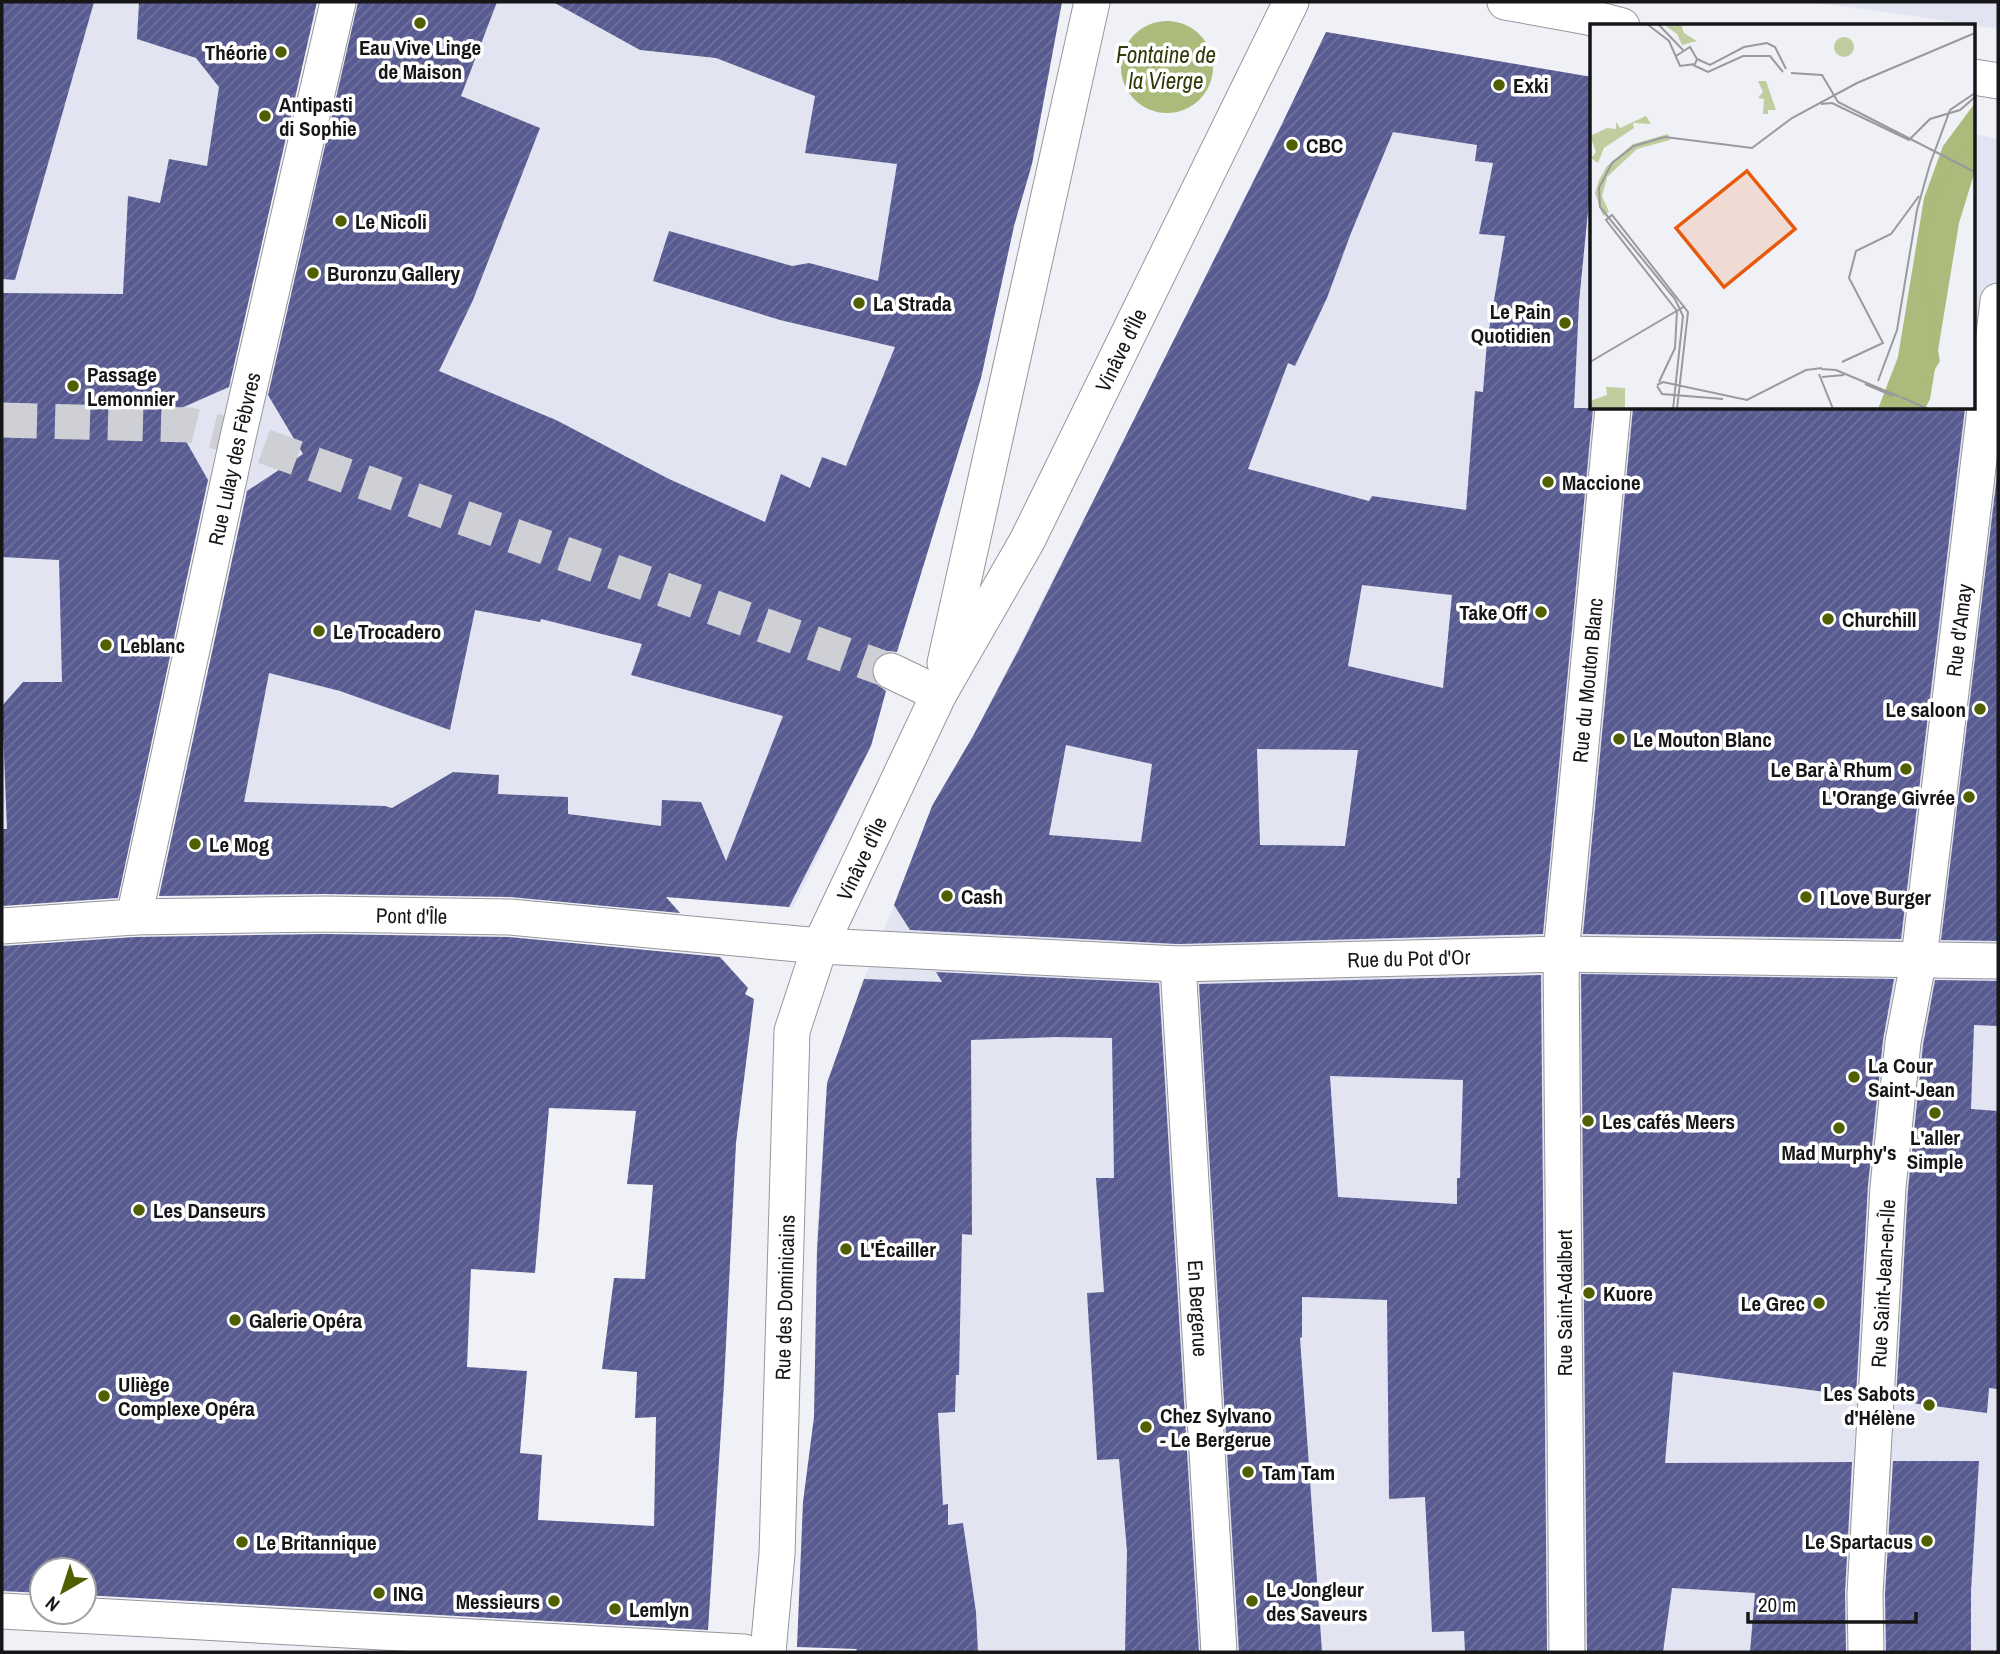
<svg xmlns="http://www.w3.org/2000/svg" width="2000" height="1654" font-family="'Archivo Narrow',sans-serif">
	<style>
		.built { fill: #e2e4f1 }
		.water { fill: #abbb7c }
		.building { fill: url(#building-hatch); fill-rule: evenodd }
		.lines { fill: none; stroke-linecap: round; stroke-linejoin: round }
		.pedestrian-tunnel { stroke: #cfd0d6; stroke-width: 35; stroke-dasharray: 35 18; stroke-linecap: butt }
		.pedestrian-casing { stroke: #96979c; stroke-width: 37 }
		.pedestrian { stroke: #fff; stroke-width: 35 }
		.poi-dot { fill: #505f00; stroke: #fff; stroke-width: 2.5 }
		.labels { text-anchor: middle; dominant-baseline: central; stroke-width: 7; stroke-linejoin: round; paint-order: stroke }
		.poi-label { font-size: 21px; font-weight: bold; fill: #161618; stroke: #fff; text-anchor: start }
		.street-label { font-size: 21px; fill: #161618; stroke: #fff }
		.water-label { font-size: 23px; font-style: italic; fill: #313a09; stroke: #fff }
		.inset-river { fill: none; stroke: #abbb7c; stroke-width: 3.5 }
		.inset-road { fill: none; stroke: #99999e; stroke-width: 2 }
		.view { fill: #e8590c; fill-opacity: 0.15; stroke: #e8590c; stroke-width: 3.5 }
		.inset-edge { fill: none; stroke: #161618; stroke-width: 3.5 }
	</style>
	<defs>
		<pattern id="building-hatch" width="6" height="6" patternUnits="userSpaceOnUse" patternTransform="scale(1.75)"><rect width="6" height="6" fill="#585b91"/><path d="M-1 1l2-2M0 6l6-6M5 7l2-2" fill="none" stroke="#70729b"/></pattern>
	</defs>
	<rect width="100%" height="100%" fill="#f0f1f7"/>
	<g class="built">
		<polygon points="2,2 315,2 229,381 272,392 295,292 304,233 359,2 1062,2 1026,184 1014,226 982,374 897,650 871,746 793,908 618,893 207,893 250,493 206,484 62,898 2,902"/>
		<polygon points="1809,2 1998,2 1998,29 1886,12"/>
		<polygon points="1326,32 1592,77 1592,408 1974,408 1974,134 1998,139 1998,1652 856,1652 814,1417 817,1232 827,1084 864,979 894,905 965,752 1125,438 1282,124"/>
	</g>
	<circle class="water" cx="1167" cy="67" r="46"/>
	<g class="building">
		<polygon points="2,2 94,2 15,280 2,279"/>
		<polygon points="139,2 317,2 229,387 170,413 208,480 118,898 2,906 2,829 7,829 2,706 23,682 62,682 59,560 2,557 2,293 123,294 128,196 160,203 169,159 207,166 219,87 196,58 137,39"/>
		<path d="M358 2H497L461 96 540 128 473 300 439 371 556 420 669 479 765 522 781 474 810 488 822 457 846 466 895 347 780 320 653 281 669 231 792 266 809 263 878 281 897 164 805 153 815 96 716 58 640 50 553 2H1062L1032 164 1014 226 981 378 897 652 889 651 880 654 873 663 871 672 874 682 886 691 871 746 789 907 666 897 680 913 510 897 325 894 159 896 247 491 303 454 268 395ZM475 610 540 622 541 619 642 644 631 675 783 716 726 861 701 802 662 800 661 826 568 814V797L498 794 499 775 453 772 392 808 385 806 244 802 269 673 340 691 450 730Z"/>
		<path d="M1326 32 1592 77V171L1579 302 1574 408H1593L1543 934 1178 944 910 930 894 905 932 806 973 736 1019 649 1282 124ZM1393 132 1477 145 1475 161 1493 163 1479 234 1505 236 1487 341 1483 392 1475 391 1466 510 1372 496 1369 501 1248 469 1288 363 1295 366 1327 298 1351 233ZM1362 585 1452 595 1443 688 1348 666ZM1066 745 1152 764 1141 842 1049 835ZM1257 749 1358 750 1345 846 1260 845Z"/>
		<polygon points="1633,408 1965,408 1901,939 1583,934"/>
		<polygon points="1998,467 1998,941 1941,940"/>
		<path d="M325 934 509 937 720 957 748 988 745 994 754 999 736 1143 724 1384 708 1630 84 1595V1570H42V1593L2 1591V946L135 937ZM549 1108 636 1111 627 1184 653 1185 645 1279 614 1278 602 1369 637 1372 635 1418 656 1417 654 1526 538 1520 542 1455 520 1453 527 1371 467 1367 471 1269 535 1273Z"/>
		<polygon points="936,972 1159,983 1199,1652 1125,1652 1127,1551 1119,1459 1097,1460 1087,1293 1104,1292 1096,1178 1114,1178 1112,1038 1056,1037 971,1040 972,1235 962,1234 959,1375 956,1375 955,1412 938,1413 943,1505 948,1504 948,1525 963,1523 976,1612 978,1652 856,1652 857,1649 797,1647 803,1502 814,1417 817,1251 827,1083 864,979 942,982"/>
		<polygon points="1581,974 1894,979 1883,1040 1868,1185 1856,1396 1673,1372 1665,1463 1852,1462 1845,1593 1846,1652 1750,1652 1755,1593 1672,1588 1663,1652 1587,1652"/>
		<path d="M1541 975 1547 1652H1465L1464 1631 1432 1632 1425 1497 1389 1499 1387 1300 1302 1297V1337L1300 1338 1322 1652H1239L1199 984ZM1330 1076 1463 1080 1460 1178H1457V1204L1338 1197Z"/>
		<polygon points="1935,980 1998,981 1998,1026 1974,1025 1971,1109 1998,1111 1998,1389 1989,1388 1987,1413 1896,1401 1908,1189 1923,1045"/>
		<polygon points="1893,1461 1979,1461 1971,1591 1971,1652 1886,1652 1885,1594"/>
	</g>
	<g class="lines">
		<polyline class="pedestrian-tunnel" points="2,420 190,425 238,437 891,671"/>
		<g class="pedestrian-casing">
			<g id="pedestrian">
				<polyline points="1505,2 1588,17 1622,26"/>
				<polyline points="1974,77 1998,81"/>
				<polyline points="945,663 1092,2"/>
				<polyline points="891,671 939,694"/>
				<path id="s1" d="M134 917 238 437 338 2"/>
				<path id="s2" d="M2 926 134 917 325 914 510 917 820 946 1178 964 1561 954 1998 961"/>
				<path id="s3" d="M1178 964 1219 1652"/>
				<polyline points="2,1611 744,1652"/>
				<path id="s4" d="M768 1652 777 1554 792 1031 820 946 939 694 1027 541 1291 2"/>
				<path id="s5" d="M1567 1652 1561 954 1613 408"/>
				<path id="s6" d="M1866 1652 1865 1594 1888 1187 1903 1042 1919 958 1998 301"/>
			</g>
		</g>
		<use href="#pedestrian" class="pedestrian"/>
	</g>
	<g class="poi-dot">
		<circle cx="420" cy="23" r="7"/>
		<circle cx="281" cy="52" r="7"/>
		<circle cx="1499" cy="85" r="7"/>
		<circle cx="265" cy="116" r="7"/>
		<circle cx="1292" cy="145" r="7"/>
		<circle cx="341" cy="221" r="7"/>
		<circle cx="313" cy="273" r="7"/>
		<circle cx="859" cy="303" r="7"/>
		<circle cx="1565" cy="323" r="7"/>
		<circle cx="73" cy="386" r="7"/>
		<circle cx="1548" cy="482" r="7"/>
		<circle cx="1541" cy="612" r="7"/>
		<circle cx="1828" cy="619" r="7"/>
		<circle cx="319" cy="631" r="7"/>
		<circle cx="106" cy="645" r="7"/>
		<circle cx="1980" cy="709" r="7"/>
		<circle cx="1619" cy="739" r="7"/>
		<circle cx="1906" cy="769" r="7"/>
		<circle cx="1969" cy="797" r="7"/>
		<circle cx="195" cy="844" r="7"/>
		<circle cx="947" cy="896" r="7"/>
		<circle cx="1806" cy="897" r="7"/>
		<circle cx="1854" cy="1077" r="7"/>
		<circle cx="1935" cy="1113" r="7"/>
		<circle cx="1588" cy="1121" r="7"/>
		<circle cx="1839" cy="1128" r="7"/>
		<circle cx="139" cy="1210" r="7"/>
		<circle cx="846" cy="1249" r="7"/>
		<circle cx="1589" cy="1293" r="7"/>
		<circle cx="1819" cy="1303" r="7"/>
		<circle cx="235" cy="1320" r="7"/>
		<circle cx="104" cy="1396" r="7"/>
		<circle cx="1929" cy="1405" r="7"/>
		<circle cx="1146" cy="1427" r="7"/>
		<circle cx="1248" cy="1472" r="7"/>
		<circle cx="1927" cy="1541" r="7"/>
		<circle cx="242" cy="1542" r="7"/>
		<circle cx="379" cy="1593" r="7"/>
		<circle cx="554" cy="1601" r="7"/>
		<circle cx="1252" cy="1601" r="7"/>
		<circle cx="615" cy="1609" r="7"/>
	</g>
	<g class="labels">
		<g class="poi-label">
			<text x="420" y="47" text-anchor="middle">Eau Vive Linge<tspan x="420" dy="24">de Maison</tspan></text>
			<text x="267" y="52" text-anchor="end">Théorie</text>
			<text x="1513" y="85">Exki</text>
			<text x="279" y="104">Antipasti<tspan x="279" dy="24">di Sophie</tspan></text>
			<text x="1306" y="145">CBC</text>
			<text x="355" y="221">Le Nicoli</text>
			<text x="327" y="273">Buronzu Gallery</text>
			<text x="873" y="303">La Strada</text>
			<text x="1551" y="311" text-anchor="end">Le Pain<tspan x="1551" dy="24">Quotidien</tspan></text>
			<text x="87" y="374">Passage<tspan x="87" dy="24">Lemonnier</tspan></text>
			<text x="1562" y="482">Maccione</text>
			<text x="1527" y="612" text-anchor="end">Take Off</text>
			<text x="1842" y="619">Churchill</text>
			<text x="333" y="631">Le Trocadero</text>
			<text x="120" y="645">Leblanc</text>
			<text x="1966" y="709" text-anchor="end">Le saloon</text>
			<text x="1633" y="739">Le Mouton Blanc</text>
			<text x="1892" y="769" text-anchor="end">Le Bar à Rhum</text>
			<text x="1955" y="797" text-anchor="end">L'Orange Givrée</text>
			<text x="209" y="844">Le Mog</text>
			<text x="961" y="896">Cash</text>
			<text x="1820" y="897">I Love Burger</text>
			<text x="1868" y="1065">La Cour<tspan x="1868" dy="24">Saint-Jean</tspan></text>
			<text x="1602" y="1121">Les cafés Meers</text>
			<text x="1935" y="1137" text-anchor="middle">L'aller<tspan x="1935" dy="24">Simple</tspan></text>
			<text x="1839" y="1152" text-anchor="middle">Mad Murphy's</text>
			<text x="153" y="1210">Les Danseurs</text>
			<text x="860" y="1249">L'Écailler</text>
			<text x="1603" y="1293">Kuore</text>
			<text x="1805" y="1303" text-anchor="end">Le Grec</text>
			<text x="249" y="1320">Galerie Opéra</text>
			<text x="118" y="1384">Uliège<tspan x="118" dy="24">Complexe Opéra</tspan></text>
			<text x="1915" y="1393" text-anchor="end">Les Sabots<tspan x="1915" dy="24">d'Hélène</tspan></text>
			<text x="1160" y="1415">Chez Sylvano<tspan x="1160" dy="24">- Le Bergerue</tspan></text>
			<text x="1262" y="1472">Tam Tam</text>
			<text x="1913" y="1541" text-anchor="end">Le Spartacus</text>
			<text x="256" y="1542">Le Britannique</text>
			<text x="1266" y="1589">Le Jongleur<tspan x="1266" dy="24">des Saveurs</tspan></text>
			<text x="393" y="1593">ING</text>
			<text x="540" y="1601" text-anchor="end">Messieurs</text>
			<text x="629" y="1609">Lemlyn</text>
		</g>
		<g class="street-label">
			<text stroke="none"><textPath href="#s4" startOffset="1379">Vinâve d'Île</textPath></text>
			<text stroke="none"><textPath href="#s1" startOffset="469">Rue Lulay des Fèbvres</textPath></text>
			<text stroke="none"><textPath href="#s6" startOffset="1027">Rue d'Amay</textPath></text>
			<text stroke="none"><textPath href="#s5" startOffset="973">Rue du Mouton Blanc</textPath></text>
			<text stroke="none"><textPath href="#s4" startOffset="808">Vinâve d'Île</textPath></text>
			<text stroke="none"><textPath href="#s2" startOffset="410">Pont d'Île</textPath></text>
			<text stroke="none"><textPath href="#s2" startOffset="1409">Rue du Pot d'Or</textPath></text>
			<text stroke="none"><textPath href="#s6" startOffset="369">Rue Saint-Jean-en-Île</textPath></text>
			<text stroke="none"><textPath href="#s4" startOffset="355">Rue des Dominicains</textPath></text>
			<text transform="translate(1564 1303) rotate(-90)">Rue Saint-Adalbert</text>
			<text stroke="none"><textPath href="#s3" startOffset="345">En Bergerue</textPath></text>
		</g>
		<g class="water-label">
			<text x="1166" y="54">Fontaine de<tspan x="1166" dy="26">la Vierge</tspan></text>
		</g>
	</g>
	<g transform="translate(1590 24)">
		<rect width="385" height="385" fill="#f0f1f7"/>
		<path d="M73 0H91L94 9 107 17 92 21 87 10ZM244 23a10 10 0 1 1 20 0a10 10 0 1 1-20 0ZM176 57 186 86H178V90H173L174 75 168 74 173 68 168 57ZM56 92 61 100 43 99 44 104 14 124 8 139 1 134 6 128 0 112 17 104 26 105V98L30 104ZM78 110 80 116 47 125 17 153 13 149 17 154 12 172 19 188 13 192 5 169 9 156 17 142 43 120ZM16 363 35 364V385H0V377L17 371Z" fill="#c1cd9f"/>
		<path d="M385 79V147L369 199 340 375 335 385H288L308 333 334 174 353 122Z" fill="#abbb7c"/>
		<path class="inset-river" d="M363 134 385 111M319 385 348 337 329 217 361 139"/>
		<path class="inset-road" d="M57 0 79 17 90 42 105 40 107 35 100 23 86 32M68 0 93 26M107 35 120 41 154 23 177 19 185 23 196 45M103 41 118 48 153 32H180L193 48M201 49 232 51 248 78 385 148M231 80 242 79 319 116 340 95 370 86 385 73M87 287 16 196 22 191 98 288 87 385M0 338 95 282M252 338 293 319 259 254 266 227 301 210 329 172M231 345 246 346 310 373M229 350 243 385M232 353 254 351M288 357 307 306 327 186 340 140 360 86 385 69M69 358 85 324 87 287M275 360 303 372M67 361 73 358 157 376 216 346 232 344M67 362 72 370 133 375M311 373 338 385M83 385 93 292 85 275 10 183 9 164 22 139 44 122 75 113 162 124 202 94 267 59 385 9"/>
		<path class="view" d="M157 147 205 205 134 263 86 204Z"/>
		<rect width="385" height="385" class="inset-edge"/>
	</g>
	<rect width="2000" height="1654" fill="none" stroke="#161618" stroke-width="7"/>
	<g transform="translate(63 1591) rotate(219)"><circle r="33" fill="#ffffff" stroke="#a2a2a3" stroke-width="2"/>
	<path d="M0-5L12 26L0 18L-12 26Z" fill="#505f00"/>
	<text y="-10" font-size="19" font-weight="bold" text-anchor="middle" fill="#161618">N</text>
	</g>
	<path d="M1748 1612v10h168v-10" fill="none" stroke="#161618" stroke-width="3.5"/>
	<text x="1758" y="1612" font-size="21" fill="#161618" stroke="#ffffff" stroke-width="5" paint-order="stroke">20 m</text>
</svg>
